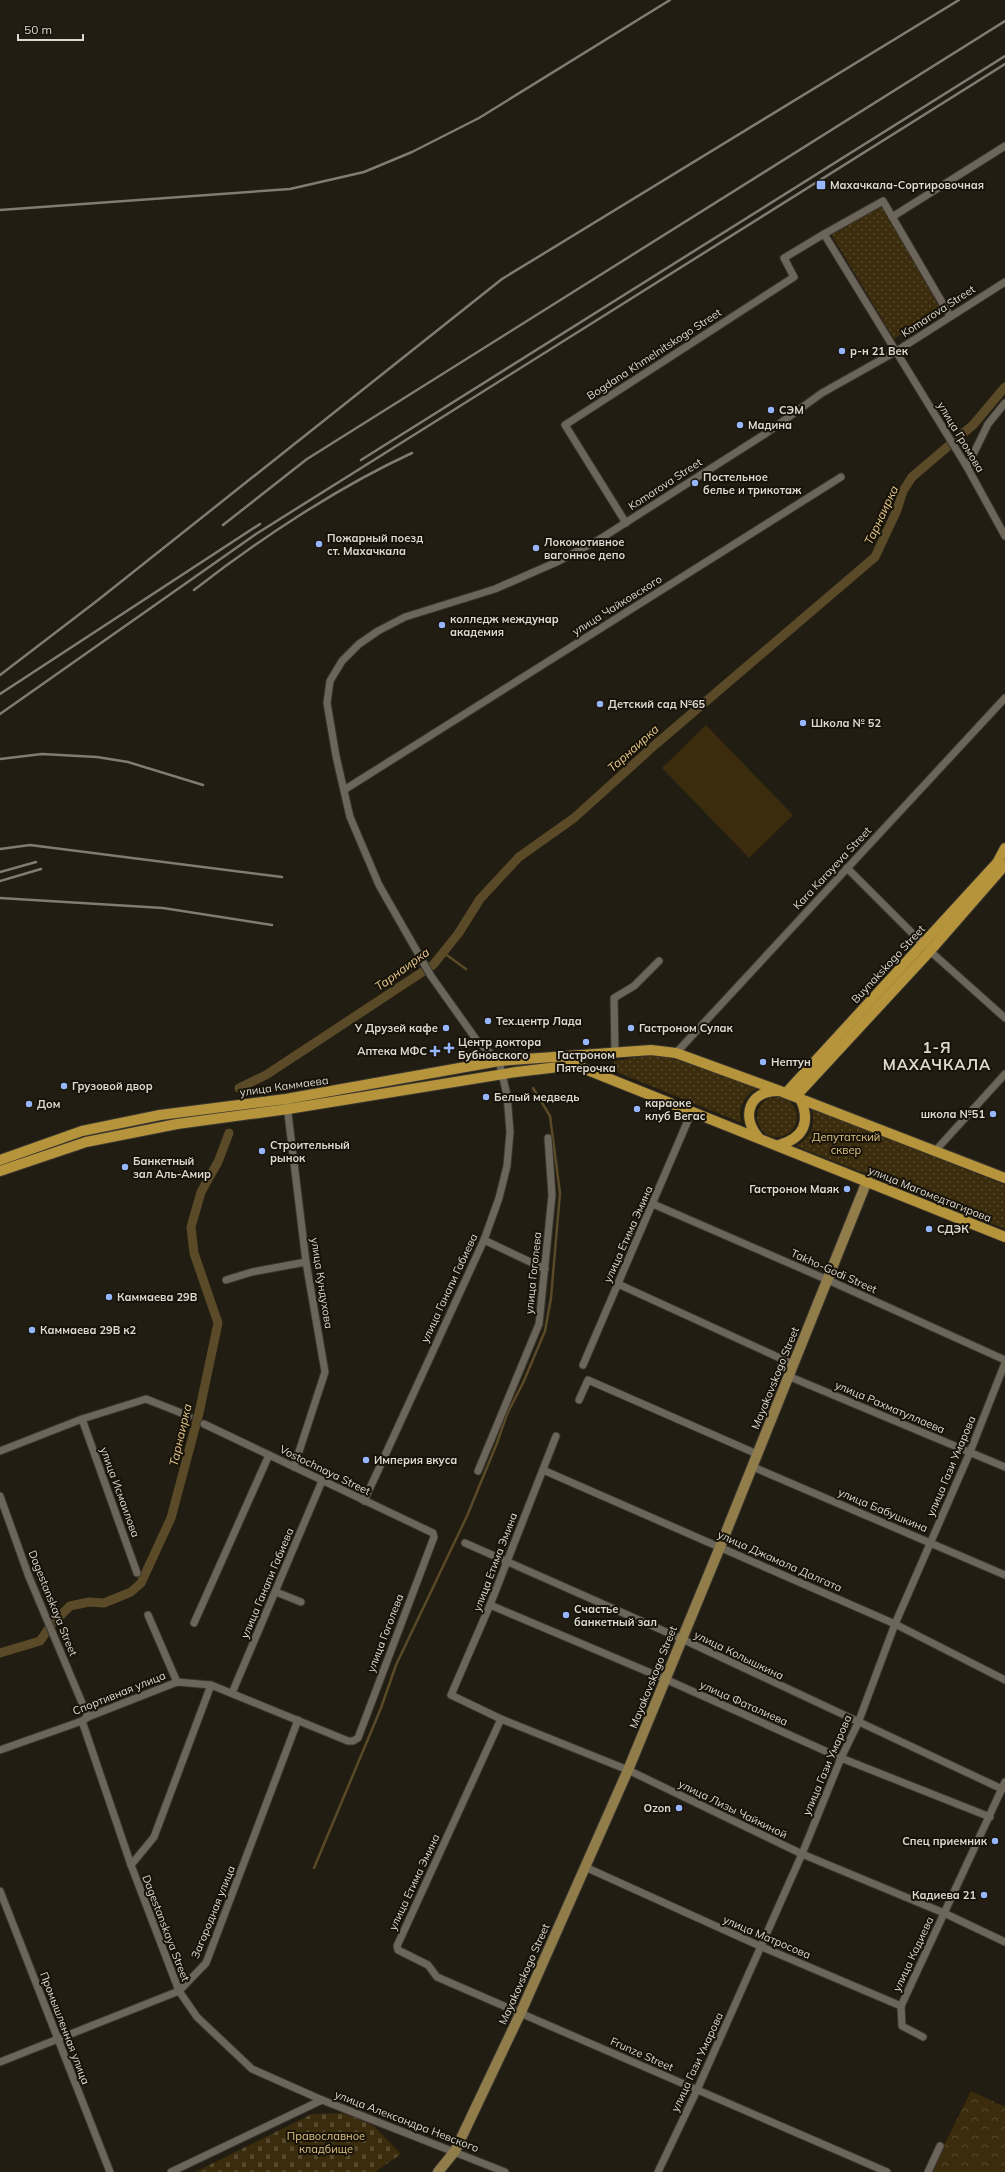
<svg xmlns="http://www.w3.org/2000/svg" width="1005" height="2172" font-family="Mulish,sans-serif">
	<style>
		.green { fill: url(#green-dots) }
		.forest { fill: url(#forest-crowns) }
		.cemetery { fill: url(#cemetery-stones) }
		.pitch { fill: #3a2c0c }
		.lines { fill: none; stroke-linecap: round; stroke-linejoin: round }
		.stream { stroke: #5a4a27; stroke-width: 2.5 }
		.canal { stroke: #5a4a27; stroke-width: 9 }
		.street-casing { stroke: #39352f; stroke-width: 9 }
		.secondary-casing { stroke: #39352f; stroke-width: 12 }
		.primary-casing { stroke: #39352f; stroke-width: 12 }
		.street { stroke: #6b6659; stroke-width: 7 }
		.secondary { stroke: #907d4a; stroke-width: 10 }
		.primary { stroke: #b5943c; stroke-width: 10 }
		.rail { stroke: #7f7c73; stroke-width: 2.5 }
		.poi-dot { fill: #96b6fd; stroke: #181309; stroke-width: 1.5 }
		.labels { text-anchor: middle; dominant-baseline: central; stroke-width: 4; stroke-linejoin: round; paint-order: stroke }
		.poi-label { font-size: 11px; font-weight: bold; fill: #dcd9d2; stroke: #181309; text-anchor: start }
		.street-label { font-size: 11px; fill: #dcd9d2; stroke: #181309 }
		.park-label { font-size: 11px; fill: #dfc385; stroke: #181309 }
		.water-label { font-size: 12px; font-style: italic; fill: #e5c88b; stroke: #181309 }
		.district-label { font-size: 15px; font-weight: bold; letter-spacing: 1px; fill: #e1dacc; stroke: #181309 }
	</style>
	<defs>
		<pattern id="green-dots" width="8" height="8" patternUnits="userSpaceOnUse"><rect width="8" height="8" fill="#3a2c0c"/><path d="M2 2h.1M6 6h.1" fill="none" stroke="#564a2e" stroke-width="1.8" stroke-linecap="round"/></pattern>
		<pattern id="forest-crowns" width="20" height="18" patternUnits="userSpaceOnUse"><rect width="20" height="18" fill="#3a2c0c"/><path d="M2 6a3 3 0 1 1 6 0M12 15a3 3 0 1 1 6 0" fill="none" stroke="#564a2e"/></pattern>
		<pattern id="cemetery-stones" width="16" height="16" patternUnits="userSpaceOnUse"><rect width="16" height="16" fill="#3a2c0c"/><path d="M2 7V4a2 2 0 0 1 4 0v3zM10 15v-3a2 2 0 0 1 4 0v3z" fill="#564a2e"/></pattern>
	</defs>
	<rect width="100%" height="100%" fill="#211d12"/>
	<g class="green">
		<polygon points="882,204 944,308 894,339 831,234"/>
		<path d="M650 1055 677 1059 757 1088C744 1096 737 1108 742 1123L614 1071V1061Z"/>
		<circle cx="777" cy="1117" r="20"/>
		<path d="M811 1107 1005 1185V1229L796 1146C812 1136 816 1125 811 1107Z"/>
	</g>
	<polygon class="forest" points="971,2091 1005,2107 1005,2172 931,2172"/>
	<polygon class="cemetery" points="346,2113 374,2126 401,2154 375,2172 195,2172 312,2114"/>
	<polygon class="pitch" points="706,725 793,815 749,858 662,768"/>
	<g class="lines">
		<g class="stream">
			<polyline points="444,953 466,969"/>
			<polyline points="314,1868 381,1708 396,1665 467,1516 497,1443 507,1414 523,1383 545,1331 551,1298 560,1193 550,1116 533,1088"/>
		</g>
		<g class="canal">
			<polyline points="239,1088 266,1075 433,965 458,934 480,899 519,857 574,818 656,744 875,557 897,510 903,491 912,477 973,425 1005,387"/>
			<polyline points="0,1653 40,1641 51,1625 70,1606 89,1602 104,1603 131,1592 141,1583 171,1518 199,1413 218,1323 194,1253 191,1227 201,1192 218,1162 229,1133"/>
		</g>
		<g class="street-casing">
			<g id="street">
				<polyline points="892,217 1005,146"/>
				<polyline points="950,316 883,201 824,234 967,467 1005,536"/>
				<polyline points="967,467 988,424 1005,403"/>
				<polyline points="626,523 565,425 794,277 784,258 824,234"/>
				<polyline points="344,790 841,477"/>
				<polyline points="847,868 930,951 1005,1018"/>
				<polyline points="615,1052 614,998 634,986 659,961"/>
				<polyline points="676,1053 1005,698"/>
				<polyline points="287,1105 306,1262 325,1372 294,1467"/>
				<polyline points="936,1150 1005,1074"/>
				<polyline points="653,1204 828,1280 1005,1360"/>
				<polyline points="484,1240 545,1269"/>
				<polyline points="226,1280 252,1272 306,1262"/>
				<polyline points="618,1284 793,1364"/>
				<polyline points="583,1365 692,1111"/>
				<polyline points="788,1376 1005,1467"/>
				<polyline points="579,1400 588,1380 757,1454"/>
				<polyline points="82,1419 137,1573"/>
				<polyline points="556,1436 490,1605 451,1695 501,1719 628,1770 802,1854 944,1913 1005,1942"/>
				<polyline points="0,1451 82,1419 146,1399 189,1416"/>
				<polyline points="753,1467 1005,1575"/>
				<polyline points="543,1470 895,1624 1005,1680"/>
				<polyline points="478,1471 539,1324 552,1195 548,1138"/>
				<polyline points="0,1496 29,1577 88,1717"/>
				<polyline points="364,1501 484,1240 499,1198 507,1166 510,1132 507,1095 499,1061 478,1042 431,976 379,885 350,817 336,756 327,703 330,681 342,661 359,644 378,631 405,617 495,589 559,561 600,539 765,434 822,393 895,352 1005,282"/>
				<polyline points="465,1543 682,1639 1002,1789"/>
				<polyline points="276,1592 301,1602"/>
				<polyline points="490,1605 665,1679 841,1758 990,1817"/>
				<polyline points="148,1615 177,1682"/>
				<polyline points="194,1623 269,1455"/>
				<polyline points="232,1693 322,1481"/>
				<polyline points="501,1719 397,1946 398,1950 428,1965 437,1977 887,2172"/>
				<polyline points="82,1721 131,1865 179,1991 197,2017 252,2069 322,2100"/>
				<polyline points="0,1750 82,1721 88,1717 177,1682 211,1685 348,1741 353,1741 358,1738 434,1537 433,1533 204,1424"/>
				<polyline points="131,1865 154,1837 211,1685"/>
				<polyline points="585,1867 762,1947 901,2006 902,2026 923,2037"/>
				<polyline points="0,1891 110,2172"/>
				<polyline points="901,2006 1005,1782"/>
				<polyline points="0,2062 179,1991 206,1963 298,1720"/>
				<polyline points="171,2172 322,2100 505,2172"/>
				<polyline points="658,2172 697,2090 802,1854 841,1758 858,1723 895,1624 970,1452 1005,1363"/>
				<polyline points="928,2172 940,2146"/>
			</g>
		</g>
		<g class="secondary-casing">
			<polyline id="secondary" points="438,2172 455,2151 521,2012 628,1770 720,1547 867,1181"/>
		</g>
		<g class="primary-casing">
			<g id="primary">
				<polyline points="786,1093 997,863 1005,848"/>
				<polyline points="796,1096 930,951 1005,865"/>
				<path d="M758 1137C741 1116 749 1091 778 1091"/>
				<path d="M779 1145C804 1138 811 1122 800 1098"/>
				<polyline points="0,1160 82,1131 160,1115 286,1099 499,1061 651,1050 676,1053 780,1091 1005,1178"/>
				<polyline points="0,1171 86,1142 177,1124 288,1109 516,1072 575,1065 1005,1237"/>
			</g>
		</g>
		<use href="#street" class="street"/>
		<use href="#secondary" class="secondary"/>
		<use href="#primary" class="primary"/>
		<g class="rail">
			<polyline points="0,210 290,189 364,172 412,152 479,118 670,0"/>
			<polyline points="361,460 1005,56"/>
			<polyline points="223,525 307,459 1005,21"/>
			<path d="M194 590C258 540 338 487 412 453"/>
			<polyline points="0,675 98,600 502,279 959,0"/>
			<polyline points="0,694 260,524"/>
			<polyline points="0,714 256,534 1005,64"/>
			<polyline points="0,759 42,754 97,757 128,762 203,785"/>
			<polyline points="0,849 30,845 282,877"/>
			<polyline points="0,872 36,862"/>
			<polyline points="0,881 41,869"/>
			<polyline points="0,898 163,908 272,925"/>
		</g>
	</g>
	<g class="poi-dot">
		<rect x="816" y="180" width="10" height="10" rx="2"/>
		<circle cx="842" cy="351" r="4"/>
		<circle cx="771" cy="410" r="4"/>
		<circle cx="740" cy="425" r="4"/>
		<circle cx="695" cy="483" r="4"/>
		<circle cx="319" cy="544" r="4"/>
		<circle cx="536" cy="548" r="4"/>
		<circle cx="442" cy="625" r="4"/>
		<circle cx="600" cy="704" r="4"/>
		<circle cx="803" cy="723" r="4"/>
		<circle cx="488" cy="1021" r="4"/>
		<circle cx="446" cy="1028" r="4"/>
		<circle cx="631" cy="1028" r="4"/>
		<circle cx="586" cy="1042" r="4"/>
		<path d="M447 1042h4v4h4v4h-4v4h-4v-4h-4v-4h4z"/>
		<path d="M433 1045h4v4h4v4h-4v4h-4v-4h-4v-4h4z"/>
		<circle cx="763" cy="1062" r="4"/>
		<circle cx="64" cy="1086" r="4"/>
		<circle cx="486" cy="1097" r="4"/>
		<circle cx="29" cy="1104" r="4"/>
		<circle cx="637" cy="1109" r="4"/>
		<circle cx="993" cy="1114" r="4"/>
		<circle cx="262" cy="1151" r="4"/>
		<circle cx="125" cy="1167" r="4"/>
		<circle cx="847" cy="1189" r="4"/>
		<circle cx="929" cy="1229" r="4"/>
		<circle cx="109" cy="1297" r="4"/>
		<circle cx="32" cy="1330" r="4"/>
		<circle cx="366" cy="1460" r="4"/>
		<circle cx="566" cy="1615" r="4"/>
		<circle cx="679" cy="1808" r="4"/>
		<circle cx="995" cy="1841" r="4"/>
		<circle cx="984" cy="1895" r="4"/>
	</g>
	<g class="labels">
		<g class="poi-label">
			<text x="830" y="185">Махачкала-Сортировочная</text>
			<text x="850" y="351">р-н 21 Век</text>
			<text x="779" y="410">СЭМ</text>
			<text x="748" y="425">Мадина</text>
			<text x="703" y="477">Постельное<tspan x="703" dy="13">белье и трикотаж</tspan></text>
			<text x="327" y="538">Пожарный поезд<tspan x="327" dy="13">ст. Махачкала</tspan></text>
			<text x="544" y="542">Локомотивное<tspan x="544" dy="13">вагонное депо</tspan></text>
			<text x="450" y="619">колледж междунар<tspan x="450" dy="13">академия</tspan></text>
			<text x="608" y="704">Детский сад №65</text>
			<text x="811" y="723">Школа № 52</text>
			<text x="496" y="1021">Тех.центр Лада</text>
			<text x="438" y="1028" text-anchor="end">У Друзей кафе</text>
			<text x="639" y="1028">Гастроном Сулак</text>
			<text x="458" y="1042">Центр доктора<tspan x="458" dy="13">Бубновского</tspan></text>
			<text x="427" y="1051" text-anchor="end">Аптека МФС</text>
			<text x="586" y="1055" text-anchor="middle">Гастроном<tspan x="586" dy="13">Пятерочка</tspan></text>
			<text x="771" y="1062">Нептун</text>
			<text x="72" y="1086">Грузовой двор</text>
			<text x="494" y="1097">Белый медведь</text>
			<text x="645" y="1103">караоке<tspan x="645" dy="13">клуб Вегас</tspan></text>
			<text x="37" y="1104">Дом</text>
			<text x="985" y="1114" text-anchor="end">школа №51</text>
			<text x="270" y="1145">Строительный<tspan x="270" dy="13">рынок</tspan></text>
			<text x="133" y="1161">Банкетный<tspan x="133" dy="13">зал Аль-Амир</tspan></text>
			<text x="839" y="1189" text-anchor="end">Гастроном Маяк</text>
			<text x="937" y="1229">СДЭК</text>
			<text x="117" y="1297">Каммаева 29В</text>
			<text x="40" y="1330">Каммаева 29В к2</text>
			<text x="374" y="1460">Империя вкуса</text>
			<text x="574" y="1609">Счастье<tspan x="574" dy="13">банкетный зал</tspan></text>
			<text x="671" y="1808" text-anchor="end">Ozon</text>
			<text x="987" y="1841" text-anchor="end">Спец приемник</text>
			<text x="976" y="1895" text-anchor="end">Кадиева 21</text>
		</g>
		<g class="street-label">
			<text transform="translate(938 311) rotate(-33)">Komarova Street</text>
			<text transform="translate(654 354) rotate(-33)">Bogdana Khmelnitskogo Street</text>
			<text transform="translate(961 437) rotate(59)">улица Громова</text>
			<text transform="translate(665 484) rotate(-33)">Komarova Street</text>
			<text transform="translate(617 605) rotate(-32)">улица Чайковского</text>
			<text transform="translate(832 868) rotate(-47)">Kara Karayeva Street</text>
			<text transform="translate(888 964) rotate(-47)">Buynakskogo Street</text>
			<text transform="translate(284 1086) rotate(-8)">улица Каммаева</text>
			<text transform="translate(930 1194) rotate(22)">улица Магомедтагирова</text>
			<text transform="translate(628 1234) rotate(-66)">улица Етима Эмина</text>
			<text transform="translate(834 1271) rotate(24)">Takho-Godi Street</text>
			<text transform="translate(533 1273) rotate(-84)">улица Гоголева</text>
			<text transform="translate(322 1283) rotate(81)">улица Кундухова</text>
			<text transform="translate(449 1288) rotate(-65)">улица Ганапи Габиева</text>
			<text transform="translate(775 1378) rotate(-68)">Mayakovskogo Street</text>
			<text transform="translate(890 1407) rotate(23)">улица Рахматуллаева</text>
			<text transform="translate(951 1466) rotate(-67)">улица Гази Умарова</text>
			<text transform="translate(325 1470) rotate(26)">Vostochnaya Street</text>
			<text transform="translate(120 1492) rotate(70)">улица Исмаилова</text>
			<text transform="translate(883 1510) rotate(23)">улица Бабушкина</text>
			<text transform="translate(780 1561) rotate(24)">улица Джамала Далгата</text>
			<text transform="translate(495 1562) rotate(-69)">улица Етима Эмина</text>
			<text transform="translate(267 1583) rotate(-67)">улица Ганапи Габиева</text>
			<text transform="translate(53 1603) rotate(68)">Dagestanskaya Street</text>
			<text transform="translate(385 1633) rotate(-69)">улица Гоголева</text>
			<text transform="translate(739 1655) rotate(26)">улица Колышкина</text>
			<text transform="translate(653 1677) rotate(-68)">Mayakovskogo Street</text>
			<text transform="translate(119 1693) rotate(-22)">Спортивная улица</text>
			<text transform="translate(744 1703) rotate(24)">улица Фаталиева</text>
			<text transform="translate(827 1765) rotate(-67)">улица Гази Умарова</text>
			<text transform="translate(733 1809) rotate(26)">улица Лизы Чайкиной</text>
			<text transform="translate(414 1882) rotate(-65)">улица Етима Эмина</text>
			<text transform="translate(213 1912) rotate(-68)">Загородная улица</text>
			<text transform="translate(166 1928) rotate(69)">Dagestanskaya Street</text>
			<text transform="translate(767 1937) rotate(23)">улица Матросова</text>
			<text transform="translate(913 1954) rotate(-65)">улица Кадиева</text>
			<text transform="translate(524 1974) rotate(-66)">Mayakovskogo Street</text>
			<text transform="translate(65 2028) rotate(69)">Промышленная улица</text>
			<text transform="translate(642 2054) rotate(24)">Frunze Street</text>
			<text transform="translate(697 2062) rotate(-65)">улица Гази Умарова</text>
			<text transform="translate(407 2121) rotate(21)">улица Александра Невского</text>
		</g>
		<g class="park-label">
			<text x="846" y="1137">Депутатский<tspan x="846" dy="13">сквер</tspan></text>
			<text x="326" y="2136">Православное<tspan x="326" dy="13">кладбище</tspan></text>
		</g>
		<g class="water-label">
			<text transform="translate(881 515) rotate(-65)">Тарнаирка</text>
			<text transform="translate(633 748) rotate(-42)">Тарнаирка</text>
			<text transform="translate(402 969) rotate(-36)">Тарнаирка</text>
			<text transform="translate(180 1435) rotate(-77)">Тарнаирка</text>
		</g>
		<g class="district-label">
			<text x="937" y="1047">1-Я<tspan x="937" dy="17">МАХАЧКАЛА</tspan></text>
		</g>
	</g>
	<path d="M18 34v6h65v-6" fill="none" stroke="#dcd9d2" stroke-width="2"/>
	<text x="24" y="34" font-size="12" fill="#dcd9d2" stroke="#181309" stroke-width="3" paint-order="stroke">50 m</text>
</svg>
